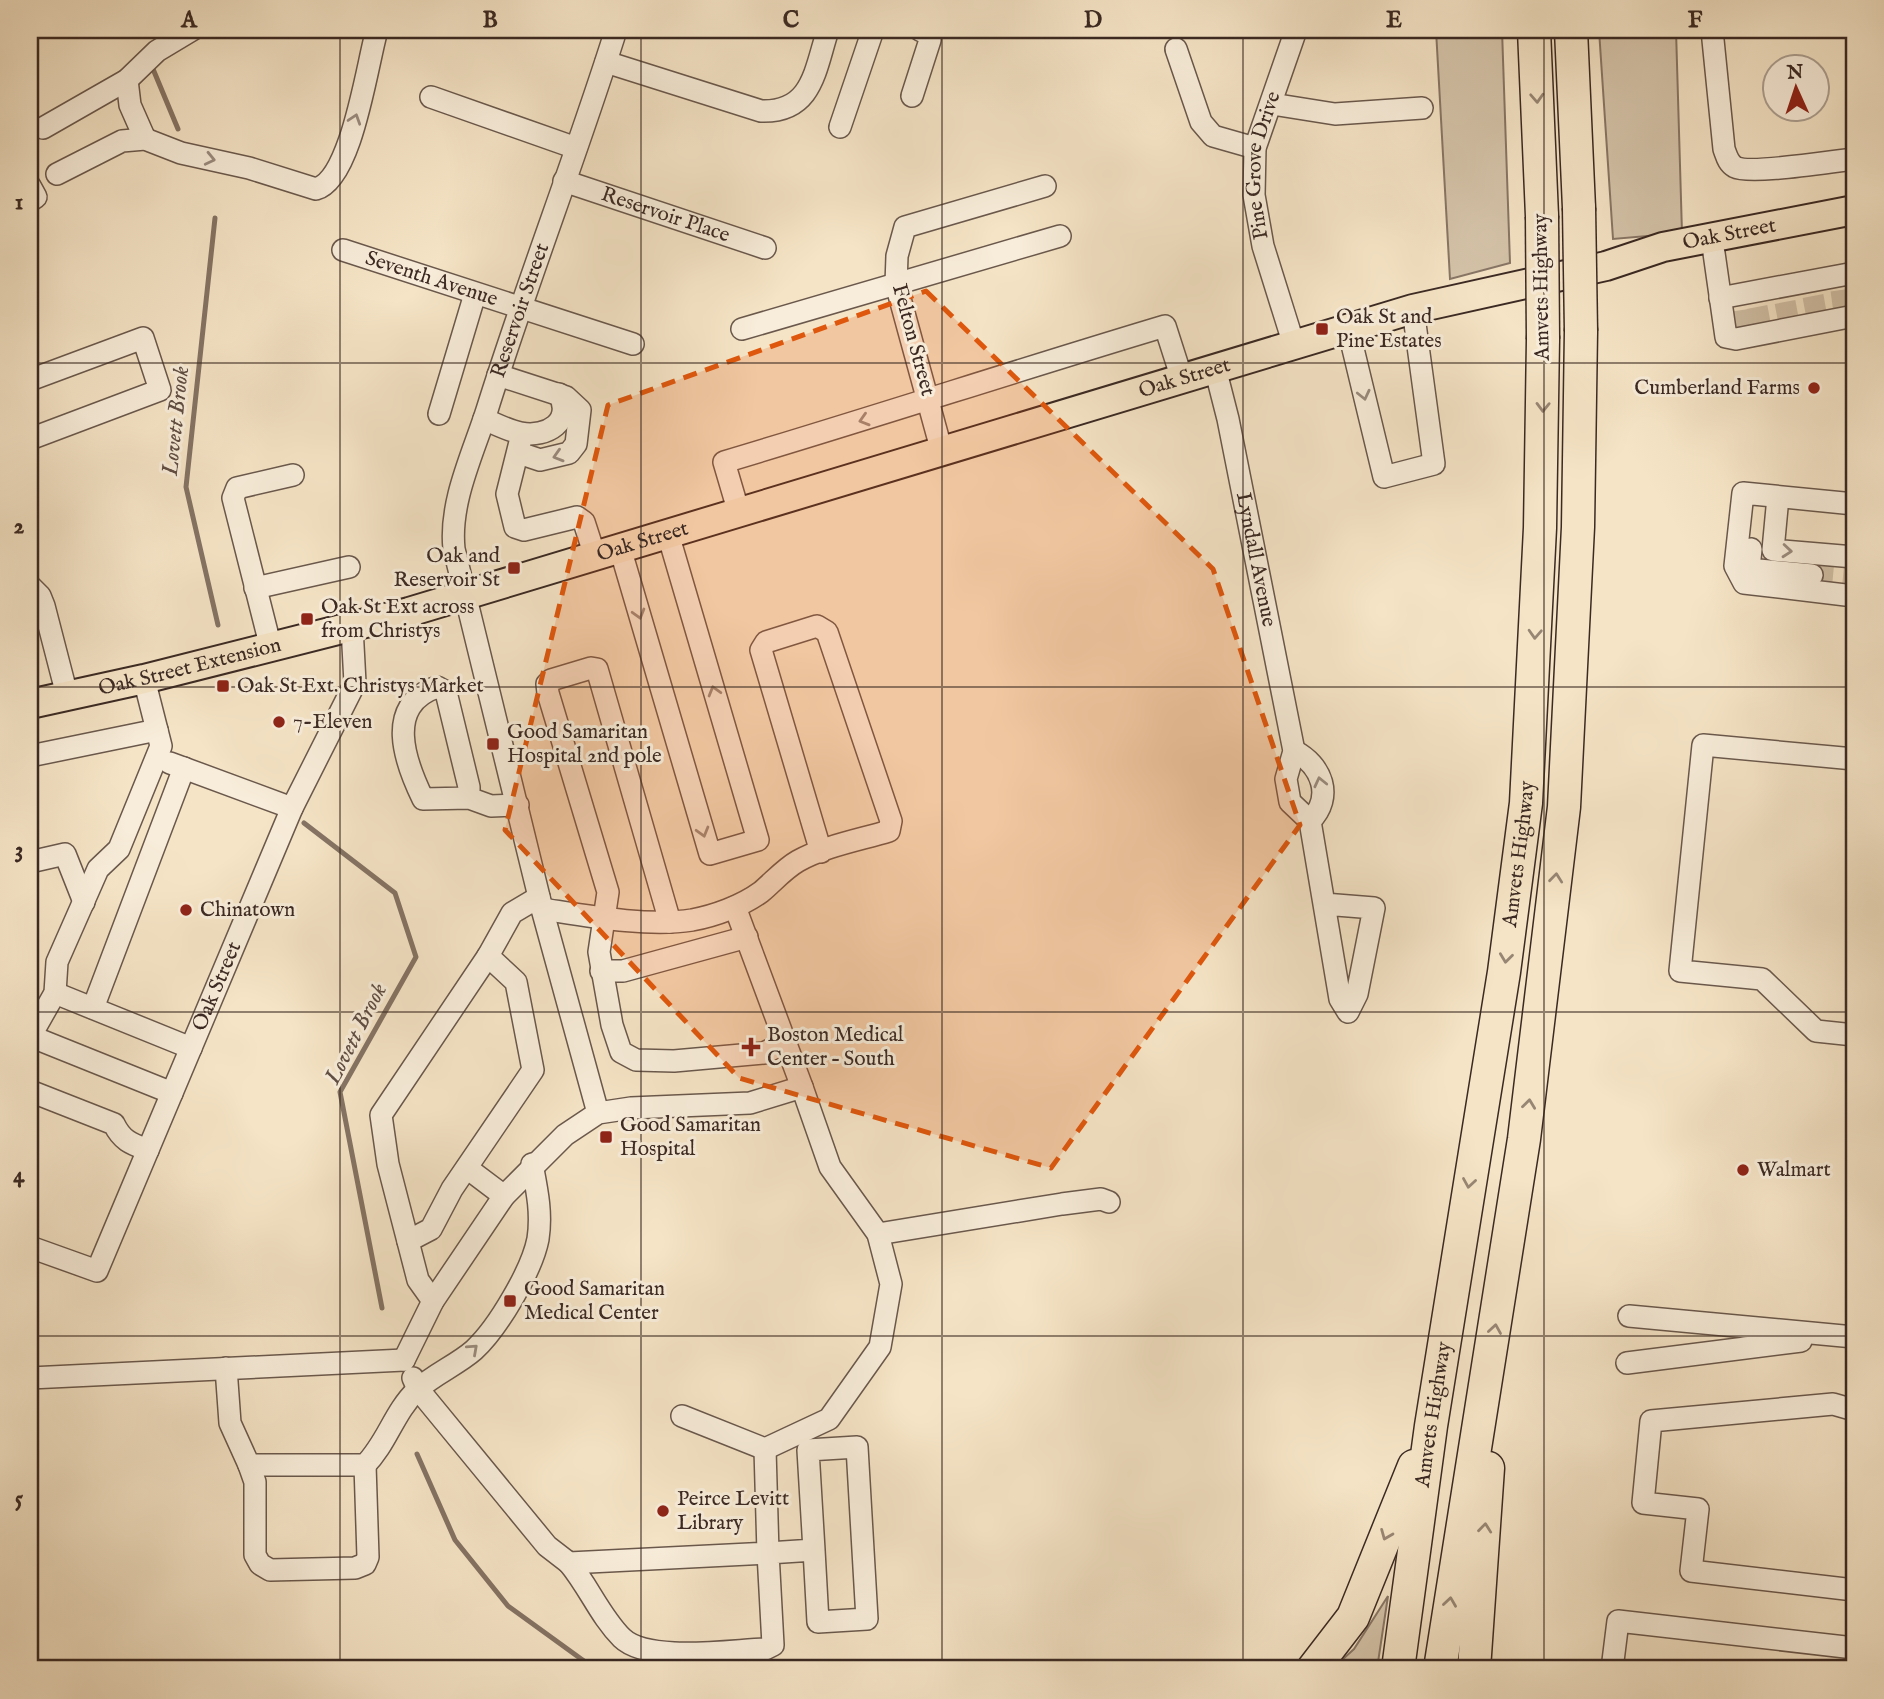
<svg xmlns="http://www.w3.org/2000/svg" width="1884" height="1699" font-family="'IM FELL English',serif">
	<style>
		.green { fill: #d5c4aa; stroke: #887666; stroke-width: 2 }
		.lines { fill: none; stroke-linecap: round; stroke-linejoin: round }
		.stream { stroke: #857364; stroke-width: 5 }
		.minor-tunnel { stroke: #d0bfa5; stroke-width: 21; stroke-dasharray: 21 10; stroke-linecap: butt }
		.minor-casing { stroke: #6a584c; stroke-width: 24 }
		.major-casing { stroke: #3b2923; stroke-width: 32 }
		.highway-casing { stroke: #3b2923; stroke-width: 35 }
		.minor { stroke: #f8edda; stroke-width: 21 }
		.major { stroke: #f5e4c6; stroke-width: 28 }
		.highway { stroke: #f5e4c6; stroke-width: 32 }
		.highway-bridge-casing { stroke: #3b2923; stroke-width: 35; stroke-linecap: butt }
		.highway-bridge { stroke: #f5e4c6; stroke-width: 32 }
		.oneway { stroke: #988674 }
		.oneway2 { stroke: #9a8b7e }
		.marked { fill: #df570d; fill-opacity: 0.2; stroke: #df570d; stroke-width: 5; stroke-dasharray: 14 9; stroke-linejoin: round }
		.grid { fill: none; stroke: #3b2923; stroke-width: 2; stroke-opacity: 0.55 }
		.poi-dot { fill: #8f2418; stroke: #f8edda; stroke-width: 2.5 }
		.labels { text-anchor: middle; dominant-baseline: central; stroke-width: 6; stroke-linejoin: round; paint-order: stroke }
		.street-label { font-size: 21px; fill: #3b2923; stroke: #f8edda }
		.poi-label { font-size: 21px; fill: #3b2923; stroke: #f8edda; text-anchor: start }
		.water-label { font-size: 23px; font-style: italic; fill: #604e43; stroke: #f8edda }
		.neatline { fill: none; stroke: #3b2923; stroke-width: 2.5 }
		.grid-label { font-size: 23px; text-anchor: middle; font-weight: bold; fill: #3b2923 }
	</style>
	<rect width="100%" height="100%" fill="#f5e4c6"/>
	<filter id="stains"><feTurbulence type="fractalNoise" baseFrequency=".00286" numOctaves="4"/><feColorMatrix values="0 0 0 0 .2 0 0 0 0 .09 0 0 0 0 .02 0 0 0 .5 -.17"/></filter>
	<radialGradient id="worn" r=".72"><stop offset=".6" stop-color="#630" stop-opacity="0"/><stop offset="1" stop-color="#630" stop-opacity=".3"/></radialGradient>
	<g class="green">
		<polygon points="1436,30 1502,30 1510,263 1450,279"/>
		<polygon points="1599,30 1676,30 1682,233 1613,239"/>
		<polygon points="1388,1596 1377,1669 1332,1669 1354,1649"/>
	</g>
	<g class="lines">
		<g class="stream">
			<polyline points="135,30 136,34"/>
			<polyline points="153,69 178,129"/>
			<polyline points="215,218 186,487 218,625"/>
			<polyline points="304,823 395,893 416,957 340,1092 382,1308"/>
			<polyline points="417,1454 455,1540 508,1606 595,1669"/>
		</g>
		<g class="minor-tunnel">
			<polyline points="1841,290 1844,312"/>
			<polyline points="1813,296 1817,318"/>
			<polyline points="1785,302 1789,323"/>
			<polyline points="1757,307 1761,328"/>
			<polyline points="1742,310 1745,331"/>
			<polyline points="1812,575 1854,579"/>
		</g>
		<g class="minor-casing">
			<g id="minor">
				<path d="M1712 30 1724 149C1727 157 1728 163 1735 167 1750 175 1833 161 1854 159"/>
				<polyline points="1176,49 1201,122 1213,136 1255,148"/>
				<path d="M606 62 761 111C813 113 815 69 828 30"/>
				<polyline points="127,80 130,105 145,139"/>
				<polyline points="912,96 930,40 926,33 920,30"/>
				<polyline points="431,97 576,148"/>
				<polyline points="1272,104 1335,114 1422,108"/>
				<polyline points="840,127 873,30"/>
				<polyline points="43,128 127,80 157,51 192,30"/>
				<path d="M57 174 122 141 145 139 181 153 249 168 316 189C352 179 367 64 377 30"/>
				<path id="s1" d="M564 181 765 248"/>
				<polyline points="30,186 36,197 30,201"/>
				<path id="s2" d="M343 250 633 344"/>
				<polyline points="1714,253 1726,337 1736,339 1854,316"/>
				<polyline points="1720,298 1854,273"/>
				<polyline points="1348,328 1384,477 1434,464 1413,309"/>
				<polyline points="742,329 1060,236"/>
				<path id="s3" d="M1294 345 1263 246 1254 195 1255 148 1296 30"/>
				<path id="s4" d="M1215 368 1228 419 1294 751 1286 779 1290 802 1310 821 1340 999 1348 1012 1357 994 1374 908 1324 904"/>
				<polyline points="498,375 566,397 580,410 576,444 569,453 540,460 519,453"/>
				<polyline points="30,380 143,338 160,390 30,439"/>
				<polyline points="439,414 475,294"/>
				<path d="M484 419C496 424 509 431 521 433 547 438 574 421 559 394"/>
				<polyline points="522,434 507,494 515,527 524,530 577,517 584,522 595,556"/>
				<polyline points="942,452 896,284 897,256 905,227 1045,186"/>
				<polyline points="1778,497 1773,550 1854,557"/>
				<polyline points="1854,504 1743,493 1735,566 1744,583 1854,596"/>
				<path d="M739 513 724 462C872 418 1018 370 1165 326L1182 379"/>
				<polyline points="620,548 710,854 758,840 668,534"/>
				<polyline points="1751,549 1749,569 1812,575"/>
				<polyline points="30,586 40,596 44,606 67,695"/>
				<polyline points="255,588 349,567"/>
				<polyline points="271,648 233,498 237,488 293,475"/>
				<path d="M1294 751C1322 765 1334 797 1310 821"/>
				<polyline points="30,756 157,730"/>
				<polyline points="1854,759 1703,745 1680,971 1762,979 1816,1031 1854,1035"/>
				<polyline points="170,763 292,808"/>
				<path d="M469 798V787L446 692 437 687C384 705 405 762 423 799L469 798 491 806 518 805"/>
				<polyline points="30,862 65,854 84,902"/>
				<polyline points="735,907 802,1087"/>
				<path d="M542 909C588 916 647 927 692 920 714 916 742 906 761 892 773 882 784 869 798 861 825 846 859 840 889 831L891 821 827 632 817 626 766 642 761 650 821 852"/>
				<polyline points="670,922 597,669 591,668 551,680 547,684 548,693 608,892 599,952 612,1025 621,1052 636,1060 674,1061 764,1053 786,1042"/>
				<polyline points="601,971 623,971 747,937"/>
				<polyline points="55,993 191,1048"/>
				<polyline points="93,1008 184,768"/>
				<polyline points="30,1036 172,1093"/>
				<polyline points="30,1037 55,993 57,962 98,869 119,849 161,746 144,679"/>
				<path d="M30 1091 114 1124C122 1141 132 1144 148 1150"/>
				<path id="s5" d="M598 1113 542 909 454 549C449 502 473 454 487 410 527 282 576 157 616 30"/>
				<polyline points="467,1168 504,1196"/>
				<polyline points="878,1234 1062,1204 1101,1199 1109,1202"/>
				<polyline points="408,1241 431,1229 452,1189 533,1070 516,982 488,956"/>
				<path id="s6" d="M30 1247 97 1271 292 808 355 683 352 627"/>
				<polyline points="433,1301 418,1280 388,1164 381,1115 488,956 512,913 539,897"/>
				<polyline points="1629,1316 1854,1337"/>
				<polyline points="404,1360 433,1301 504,1196 565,1135 598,1113 631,1108 750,1103 802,1087 830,1167 878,1234 891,1284 880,1347 829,1419 765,1449 682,1416"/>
				<polyline points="1627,1363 1801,1341"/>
				<path d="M226 1368 230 1423 249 1465H365C387 1443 394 1412 417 1390 434 1374 457 1365 474 1350 498 1328 532 1270 538 1239 542 1213 537 1190 532 1164"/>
				<polyline points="30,1378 404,1360"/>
				<polyline points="413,1378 418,1389 547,1546 569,1563 768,1553 765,1449"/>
				<polyline points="1854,1410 1833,1404 1651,1421 1643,1503 1698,1509 1691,1571 1854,1590"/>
				<polyline points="249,1465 255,1482 255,1555 260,1564 270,1570 355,1568 365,1564 368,1557 365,1465"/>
				<path d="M569 1563C589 1587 600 1616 622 1638 648 1663 731 1650 765 1649L773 1645 768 1553 814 1550 818 1622 867 1619 857 1447 808 1450 814 1550"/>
				<polyline points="1612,1669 1618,1621 1854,1648"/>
			</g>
		</g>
		<g class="major-casing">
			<g id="major">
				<path id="s7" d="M30 704 144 679 409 612 1413 309 1606 266 1663 247 1854 210"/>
			</g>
		</g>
		<g class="highway-casing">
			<g id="highway">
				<polyline points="1534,30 1542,216"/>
				<polyline points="1571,30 1579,208"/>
				<polyline points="1313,1669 1353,1617 1414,1466"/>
				<path id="s8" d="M1398 1669 1431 1426 1504 972 1526 803 1540 528 1543 339"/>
				<polyline points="1440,1669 1524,1139 1564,807 1578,527 1581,331"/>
				<polyline points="1474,1669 1488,1468"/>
			</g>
		</g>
		<use href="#minor" class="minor"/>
		<use href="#major" class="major"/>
		<use href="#highway" class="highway"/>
		<g class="highway-bridge-casing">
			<g id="highway-bridge">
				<polyline points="1579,208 1581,331"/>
				<polyline points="1542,216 1543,339"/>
			</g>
		</g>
		<use href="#highway-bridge" class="highway-bridge"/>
	</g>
	<defs><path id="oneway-chevron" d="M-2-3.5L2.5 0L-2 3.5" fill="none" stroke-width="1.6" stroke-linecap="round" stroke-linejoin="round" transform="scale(1.75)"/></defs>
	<g class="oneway">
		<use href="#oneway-chevron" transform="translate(1537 98) rotate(87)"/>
		<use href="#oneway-chevron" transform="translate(1543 407) rotate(91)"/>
		<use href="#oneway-chevron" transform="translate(1535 634) rotate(93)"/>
		<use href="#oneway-chevron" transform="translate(1556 878) rotate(-84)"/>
		<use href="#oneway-chevron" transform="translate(1506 958) rotate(97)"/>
		<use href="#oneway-chevron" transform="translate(1529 1104) rotate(-83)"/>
		<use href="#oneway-chevron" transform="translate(1469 1183) rotate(99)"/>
		<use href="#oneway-chevron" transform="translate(1495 1329) rotate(-81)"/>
		<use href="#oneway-chevron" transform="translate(1485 1528) rotate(-84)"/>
		<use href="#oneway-chevron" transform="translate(1386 1535) rotate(112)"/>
		<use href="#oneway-chevron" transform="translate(1450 1602) rotate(-82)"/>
	</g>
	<g class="oneway2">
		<use href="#oneway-chevron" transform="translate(355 119) rotate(-72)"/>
		<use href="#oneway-chevron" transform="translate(210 159) rotate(13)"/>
		<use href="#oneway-chevron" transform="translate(1364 395) rotate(77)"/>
		<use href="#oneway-chevron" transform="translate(864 420) rotate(163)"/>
		<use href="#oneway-chevron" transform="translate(558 456) rotate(163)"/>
		<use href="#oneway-chevron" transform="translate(1787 551) rotate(5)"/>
		<use href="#oneway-chevron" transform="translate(639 614) rotate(74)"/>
		<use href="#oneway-chevron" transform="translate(714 691) rotate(-106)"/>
		<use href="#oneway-chevron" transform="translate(1320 782) rotate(-103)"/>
		<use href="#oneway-chevron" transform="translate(703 832) rotate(74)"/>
		<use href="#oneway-chevron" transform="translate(473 1349) rotate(-42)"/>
	</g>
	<path class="marked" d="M926 291 1213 569 1300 825 1051 1168 739 1078 505 830 608 405Z"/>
	<path class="grid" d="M340 30V1669M641 30V1669M942 30V1669M1243 30V1669M1544 30V1669M30 363H1854M30 687H1854M30 1012H1854M30 1336H1854"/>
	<g class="poi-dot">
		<rect x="1315" y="322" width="14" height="14" rx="3.5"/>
		<circle cx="1814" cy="388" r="7"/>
		<rect x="507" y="561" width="14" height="14" rx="3.5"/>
		<rect x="300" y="612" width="14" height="14" rx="3.5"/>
		<rect x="216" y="679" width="14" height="14" rx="3.5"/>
		<circle cx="279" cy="722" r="7"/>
		<rect x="486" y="737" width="14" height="14" rx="3.5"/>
		<circle cx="186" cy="910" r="7"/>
		<path d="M747.5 1036.5h7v7h7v7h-7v7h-7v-7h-7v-7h7z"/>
		<rect x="599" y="1130" width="14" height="14" rx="3.5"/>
		<circle cx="1743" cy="1170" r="7"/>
		<rect x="503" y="1294" width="14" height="14" rx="3.5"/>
		<circle cx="663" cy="1511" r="7"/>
	</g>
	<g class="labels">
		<g class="street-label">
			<text stroke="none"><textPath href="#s3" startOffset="186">Pine Grove Drive</textPath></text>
			<text stroke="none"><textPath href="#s1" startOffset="107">Reservoir Place</textPath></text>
			<text stroke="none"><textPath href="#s7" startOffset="1764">Oak Street</textPath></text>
			<text stroke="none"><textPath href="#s2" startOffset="93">Seventh Avenue</textPath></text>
			<text transform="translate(1542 287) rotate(-91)">Amvets Highway</text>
			<text stroke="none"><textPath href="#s5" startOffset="831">Reservoir Street</textPath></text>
			<text transform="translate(913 340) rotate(75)">Felton Street</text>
			<text stroke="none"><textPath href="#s7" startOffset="1200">Oak Street</textPath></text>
			<text stroke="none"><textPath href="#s7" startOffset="634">Oak Street</textPath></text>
			<text stroke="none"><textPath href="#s4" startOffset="196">Lyndall Avenue</textPath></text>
			<text stroke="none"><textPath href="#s7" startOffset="164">Oak Street Extension</textPath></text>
			<text stroke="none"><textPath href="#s8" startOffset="824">Amvets Highway</textPath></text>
			<text stroke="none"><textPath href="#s6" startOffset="380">Oak Street</textPath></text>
			<text stroke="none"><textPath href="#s8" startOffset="257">Amvets Highway</textPath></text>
		</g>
		<g class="poi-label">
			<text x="1336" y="317">Oak St and<tspan x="1336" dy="24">Pine Estates</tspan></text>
			<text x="1800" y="388" text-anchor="end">Cumberland Farms</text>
			<text x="500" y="556" text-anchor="end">Oak and<tspan x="500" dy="24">Reservoir St</tspan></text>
			<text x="321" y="607">Oak St Ext across<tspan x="321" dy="24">from Christys</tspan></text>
			<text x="237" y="686">Oak St Ext. Christys Market</text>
			<text x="293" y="722">7-Eleven</text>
			<text x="507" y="732">Good Samaritan<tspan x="507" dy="24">Hospital 2nd pole</tspan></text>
			<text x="200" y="910">Chinatown</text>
			<text x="767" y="1035">Boston Medical<tspan x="767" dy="24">Center – South</tspan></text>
			<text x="620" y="1125">Good Samaritan<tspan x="620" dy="24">Hospital</tspan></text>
			<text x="1757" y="1170">Walmart</text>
			<text x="524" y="1289">Good Samaritan<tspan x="524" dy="24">Medical Center</tspan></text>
			<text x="677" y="1499">Peirce Levitt<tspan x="677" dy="24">Library</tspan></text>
		</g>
		<g class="water-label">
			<text transform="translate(176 421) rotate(-84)">Lovett Brook</text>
			<text transform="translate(356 1034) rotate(-63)">Lovett Brook</text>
		</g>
	</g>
	<rect width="1884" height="1699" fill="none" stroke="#f5e4c6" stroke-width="77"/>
	<g transform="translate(1796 88) rotate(357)"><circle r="33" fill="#f8edda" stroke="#ac9f91" stroke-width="2"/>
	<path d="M0-5L12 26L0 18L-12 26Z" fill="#8f2418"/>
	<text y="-10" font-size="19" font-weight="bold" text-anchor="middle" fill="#3b2923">N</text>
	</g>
	<rect x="38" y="38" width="1808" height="1622" class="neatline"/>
	<g class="grid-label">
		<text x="189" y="27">A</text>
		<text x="490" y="27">B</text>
		<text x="791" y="27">C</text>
		<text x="1093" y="27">D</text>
		<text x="1394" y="27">E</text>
		<text x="1695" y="27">F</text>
		<text x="19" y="209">1</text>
		<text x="19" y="533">2</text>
		<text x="19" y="857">3</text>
		<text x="19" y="1182">4</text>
		<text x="19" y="1506">5</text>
	</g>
	<rect width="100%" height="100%" filter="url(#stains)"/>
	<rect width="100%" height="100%" fill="url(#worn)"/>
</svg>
